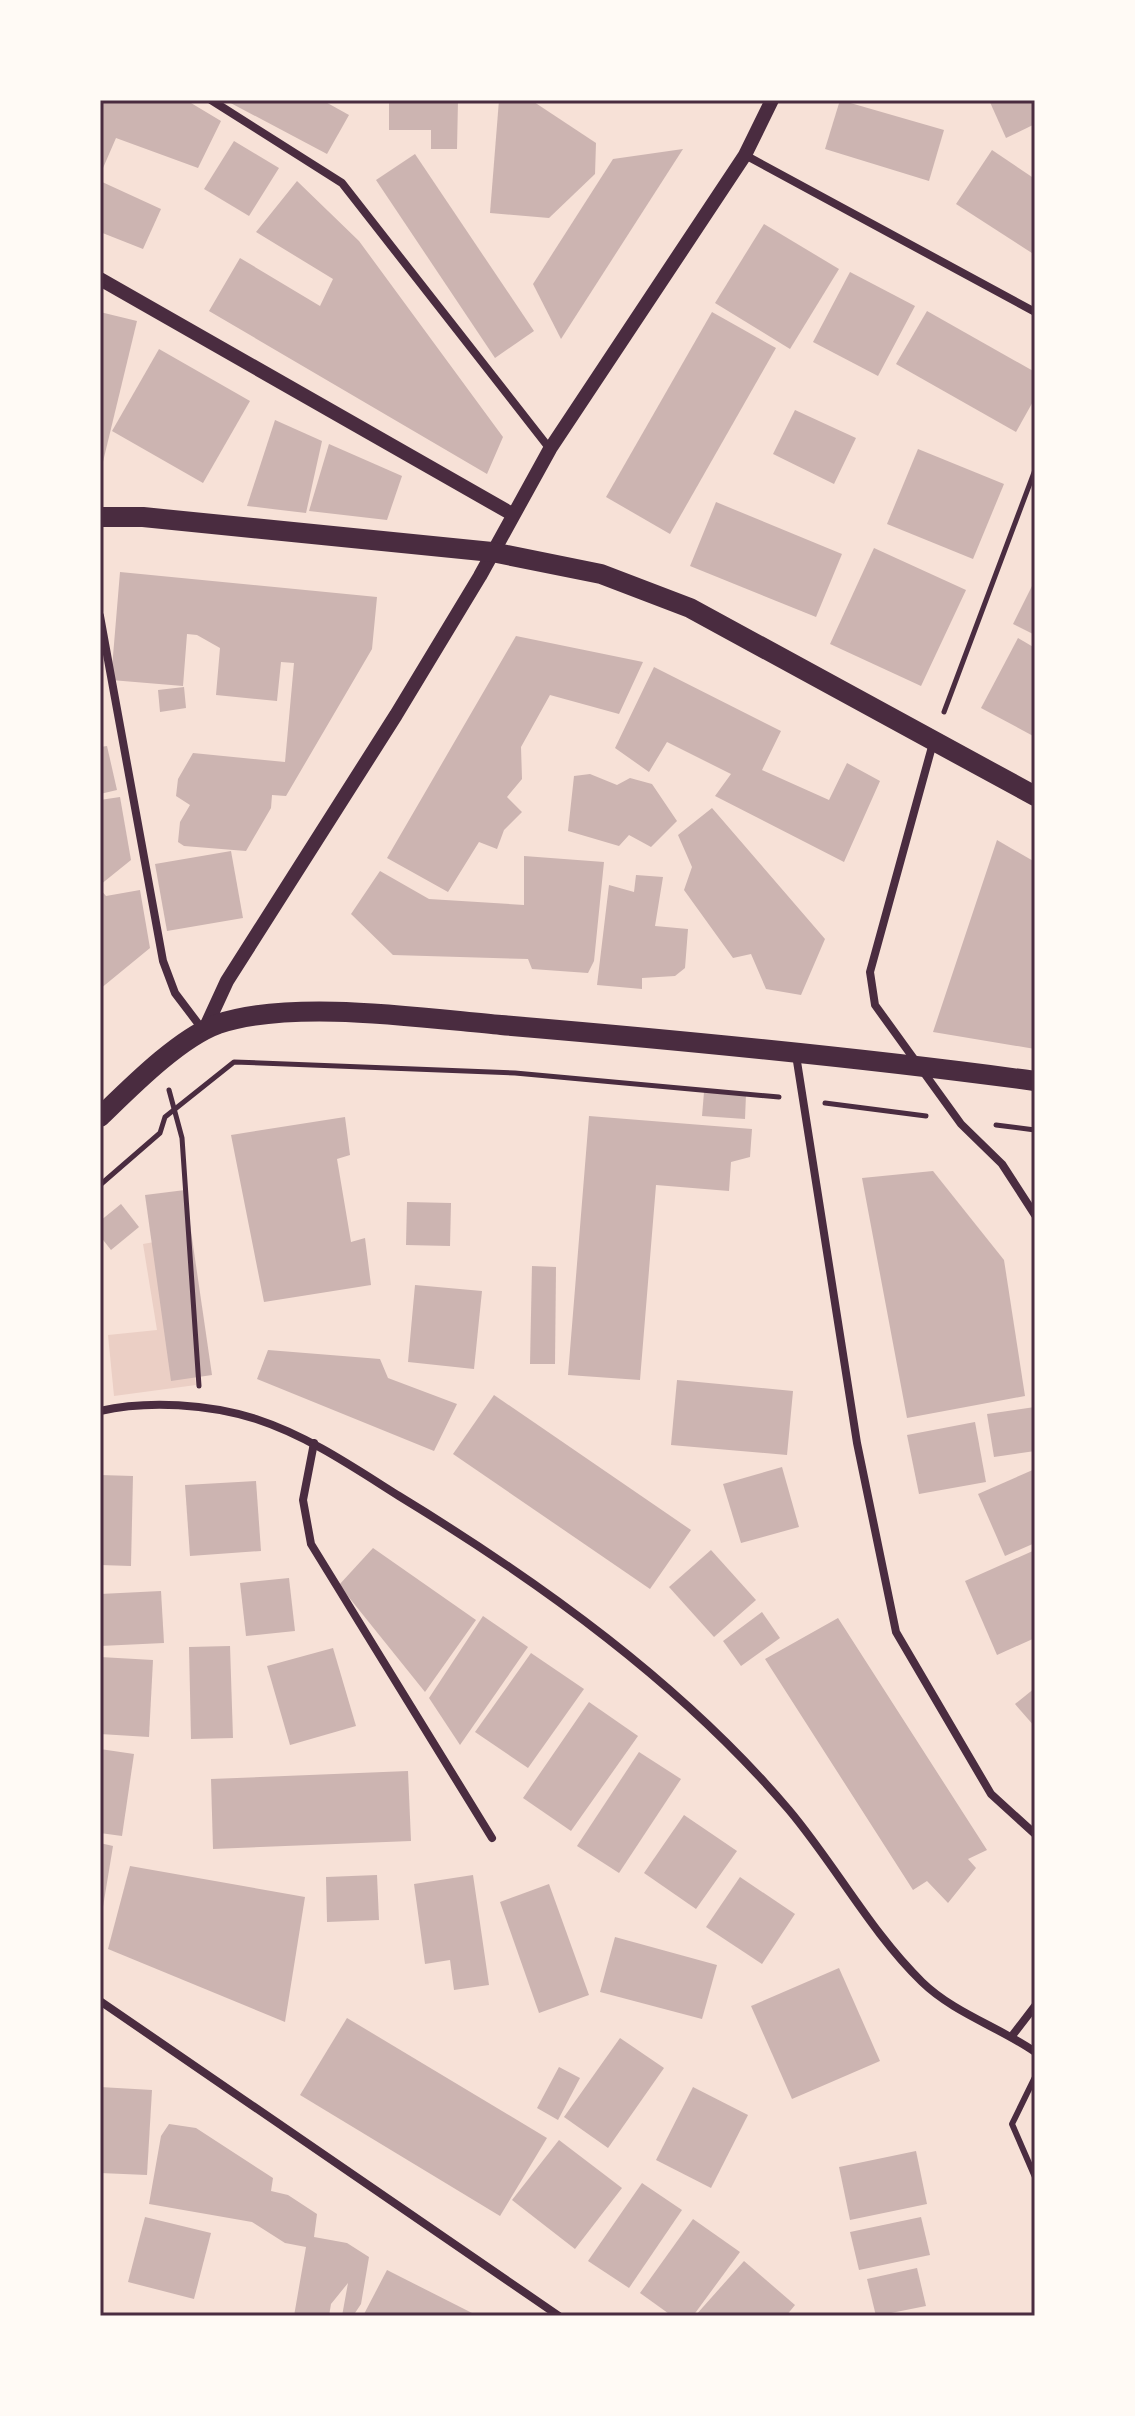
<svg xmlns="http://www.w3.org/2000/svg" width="1135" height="2416" font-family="'Work Sans',sans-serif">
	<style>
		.green { fill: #ebcfc5 }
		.building { fill: #ccb4b1 }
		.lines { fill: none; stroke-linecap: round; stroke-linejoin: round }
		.path { stroke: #4a2c40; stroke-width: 5 }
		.service { stroke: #4a2c40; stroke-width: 6 }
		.minor { stroke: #4a2c40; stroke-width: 8 }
		.tertiary { stroke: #4a2c40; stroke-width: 14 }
		.primary { stroke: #4a2c40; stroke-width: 20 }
		.neatline { fill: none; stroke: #4a2c40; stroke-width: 3 }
	</style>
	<rect width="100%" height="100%" fill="#f7e1d7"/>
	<polygon class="green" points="182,1237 196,1385 114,1396 108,1335 157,1330 143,1244"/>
	<g class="building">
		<polygon points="100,100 186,100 221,121 198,168 116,138 100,175"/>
		<polygon points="225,100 322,100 349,115 327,154"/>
		<polygon points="389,100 458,100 457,149 431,149 431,130 389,130"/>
		<polygon points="499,100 531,100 596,143 595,174 549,218 490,213"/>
		<polygon points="840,100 944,130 929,181 825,149"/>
		<polygon points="989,100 1035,100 1035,124 1006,138"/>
		<polygon points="234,141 279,168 249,216 204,189"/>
		<polygon points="683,149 561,339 533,284 613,159"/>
		<polygon points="992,150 1035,179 1035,255 956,204"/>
		<polygon points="415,154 534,331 495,358 376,180"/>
		<polygon points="100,181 161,209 143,249 100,232"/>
		<polygon points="297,181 359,241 503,437 487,474 209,311 240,258 320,306 333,279 256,232"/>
		<polygon points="764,224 839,269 790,349 715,303"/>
		<polygon points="850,272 915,306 878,376 813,342"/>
		<polygon points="927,311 1035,372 1035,398 1016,432 896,364"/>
		<polygon points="100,312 137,321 101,470 100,470"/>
		<polygon points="712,312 776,348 670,534 606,497"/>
		<polygon points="159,349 250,401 203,483 112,431"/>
		<polygon points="795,410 856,438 834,484 773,454"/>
		<polygon points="275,420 322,441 306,513 247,506"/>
		<polygon points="329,444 402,476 387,520 309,511"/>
		<polygon points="918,449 1004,484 973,559 887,524"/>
		<polygon points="716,502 842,554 816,617 690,566"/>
		<polygon points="874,548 966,590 921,686 830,644"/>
		<polygon points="120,572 377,597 372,649 286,796 272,795 271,808 246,851 184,846 178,842 180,822 190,805 176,796 178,779 193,753 285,762 294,663 281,662 277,701 216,695 220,648 197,635 187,634 183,686 111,680"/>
		<polygon points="1035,580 1035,635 1013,624"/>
		<polygon points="516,636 643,662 619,714 550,695 521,747 522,779 507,797 522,812 504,830 497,849 479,842 448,892 387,858"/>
		<polygon points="1018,638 1035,648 1035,737 981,708"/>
		<polygon points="654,667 781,731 762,770 829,800 847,763 880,781 844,862 715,796 731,774 667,742 649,772 615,748"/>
		<polygon points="184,687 186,708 160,712 158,690"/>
		<polygon points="107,746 117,790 100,794 100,747"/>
		<polygon points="590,774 617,785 630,778 652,784 677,821 651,847 629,835 619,846 568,831 574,776"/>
		<polygon points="120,797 131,860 100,885 100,800"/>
		<polygon points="712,808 825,939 801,995 766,989 751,954 733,958 684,890 692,867 678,835"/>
		<polygon points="997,840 1035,862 1035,1049 933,1032"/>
		<polygon points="231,851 243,918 167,931 155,864"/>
		<polygon points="524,856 604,862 594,961 588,973 532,969 528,959 393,955 351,914 380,871 429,899 524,905"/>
		<polygon points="636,875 663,877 655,926 688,929 685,968 675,976 642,978 642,989 597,985 609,885 634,892"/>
		<polygon points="100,889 106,896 140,890 150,948 100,989"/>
		<polygon points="704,1092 746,1094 745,1119 702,1116"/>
		<polygon points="589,1116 752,1129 750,1157 731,1162 729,1191 656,1185 640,1380 568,1375"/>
		<polygon points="345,1117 350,1155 337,1159 351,1242 365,1238 371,1285 264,1302 231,1135"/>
		<polygon points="933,1171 1004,1260 1025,1396 907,1418 862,1178"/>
		<polygon points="185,1190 212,1375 171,1381 145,1195"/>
		<polygon points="407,1202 451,1203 450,1246 406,1245"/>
		<polygon points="121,1204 139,1227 111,1250 100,1236 100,1221"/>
		<polygon points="532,1266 556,1267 555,1364 530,1364"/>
		<polygon points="415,1285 482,1291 474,1369 408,1362"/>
		<polygon points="268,1350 380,1359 388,1378 457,1404 434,1451 257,1379"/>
		<polygon points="677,1380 793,1391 787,1455 671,1445"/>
		<polygon points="494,1395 691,1530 650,1589 453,1454"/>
		<polygon points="1035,1407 1035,1451 994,1457 987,1414"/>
		<polygon points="975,1422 986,1482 919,1494 907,1435"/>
		<polygon points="782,1467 799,1527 741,1543 723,1484"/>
		<polygon points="1035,1469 1035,1543 1005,1556 978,1494"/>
		<polygon points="100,1475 133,1476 131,1566 100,1565"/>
		<polygon points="256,1481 261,1551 190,1556 185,1485"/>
		<polygon points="373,1548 476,1620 425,1692 339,1585"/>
		<polygon points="711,1550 756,1600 714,1637 669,1587"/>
		<polygon points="1035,1550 1035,1638 997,1655 965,1581"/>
		<polygon points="289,1578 295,1631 246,1636 240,1583"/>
		<polygon points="161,1591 164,1643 100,1646 100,1594"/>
		<polygon points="762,1612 780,1638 741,1666 723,1641"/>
		<polygon points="483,1616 528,1647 460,1745 429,1698"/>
		<polygon points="838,1618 987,1850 968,1859 976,1868 948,1903 927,1881 913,1890 765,1659"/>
		<polygon points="230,1646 233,1738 191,1739 189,1647"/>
		<polygon points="333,1648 356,1726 290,1745 267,1666"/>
		<polygon points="531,1653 584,1689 528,1768 475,1732"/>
		<polygon points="100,1657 153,1660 149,1737 100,1734"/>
		<polygon points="1035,1688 1035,1727 1015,1704"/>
		<polygon points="589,1702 638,1736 571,1831 523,1798"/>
		<polygon points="100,1749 134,1754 122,1836 100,1833"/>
		<polygon points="639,1752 681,1779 619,1873 577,1846"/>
		<polygon points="408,1771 411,1841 213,1849 211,1779"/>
		<polygon points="684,1815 737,1851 696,1909 644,1873"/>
		<polygon points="100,1843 113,1846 102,1913 100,1913"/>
		<polygon points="130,1866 305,1897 285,2022 108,1949"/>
		<polygon points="377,1875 379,1920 327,1922 326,1877"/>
		<polygon points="473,1875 489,1985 454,1990 450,1960 425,1964 414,1884"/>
		<polygon points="740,1877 795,1914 762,1964 706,1927"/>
		<polygon points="549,1884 589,1995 539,2013 500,1902"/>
		<polygon points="615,1937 717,1965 702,2019 600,1992"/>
		<polygon points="839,1968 880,2061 792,2099 751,2006"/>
		<polygon points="347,2018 547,2138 500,2216 300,2095"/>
		<polygon points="620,2038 664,2068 608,2148 564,2117"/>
		<polygon points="559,2067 580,2078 558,2120 537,2108"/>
		<polygon points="100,2087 152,2090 147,2175 100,2173"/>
		<polygon points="693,2087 748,2115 711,2188 656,2160"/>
		<polygon points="169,2124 196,2128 273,2178 271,2191 288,2195 317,2214 314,2237 347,2243 369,2257 361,2304 353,2316 342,2316 348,2283 331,2304 329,2316 294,2316 306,2247 285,2243 252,2222 149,2204 161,2136"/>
		<polygon points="559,2140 622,2188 575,2249 512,2200"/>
		<polygon points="916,2151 927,2204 850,2220 839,2167"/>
		<polygon points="642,2183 682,2210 629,2288 588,2261"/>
		<polygon points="145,2217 211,2233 194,2299 128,2282"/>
		<polygon points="921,2217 930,2255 859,2270 850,2232"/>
		<polygon points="693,2219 740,2252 693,2316 672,2316 640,2293"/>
		<polygon points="744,2261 795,2305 786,2316 695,2316"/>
		<polygon points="917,2268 926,2306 876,2316 867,2279"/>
		<polygon points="387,2270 478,2316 363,2316"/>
	</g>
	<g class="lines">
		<g class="path">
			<polyline points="944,712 1035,470"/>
			<polyline points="169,1090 182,1138 199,1386"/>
			<polyline points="825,1103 926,1116"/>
			<polyline points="996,1125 1035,1130"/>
			<polyline points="100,1185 160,1133 165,1117 234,1062 515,1073 779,1097"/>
		</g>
		<polyline class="service" points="1035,2077 1012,2124 1035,2177"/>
		<g class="minor">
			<polyline points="211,100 342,183 550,449"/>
			<polyline points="745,155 1035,312"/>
			<polyline points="100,616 163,961 175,993 203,1030"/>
			<polyline points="933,743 870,972 875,1005 961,1124 1002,1164 1035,1215"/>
			<polyline points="796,1055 857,1443 896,1632 991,1794 1035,1834"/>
			<path d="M100 1411C148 1400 209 1404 256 1419 308 1436 353 1467 399 1496 540 1582 682 1684 789 1810 836 1866 870 1931 922 1982 954 2013 999 2027 1035 2052"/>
			<polyline points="314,1443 303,1500 311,1544 492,1838"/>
			<polyline points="100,2001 559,2316"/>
			<polyline points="1012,2036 1035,2006"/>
		</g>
		<g class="tertiary">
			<polyline points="100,279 512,514"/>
			<polyline points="204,1031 227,981 396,715 480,576 550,449 745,155 772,100"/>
		</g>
		<g class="primary">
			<polyline points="100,517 143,517 492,552 601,574 690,608 1035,796"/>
			<path d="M100 1117C130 1088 179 1038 218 1024 293 999 422 1018 501 1025 679 1040 858 1057 1035 1081"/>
		</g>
	</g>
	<rect width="1135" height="2416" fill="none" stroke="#fffaf5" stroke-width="204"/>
	<rect x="102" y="102" width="931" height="2212" class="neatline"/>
</svg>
